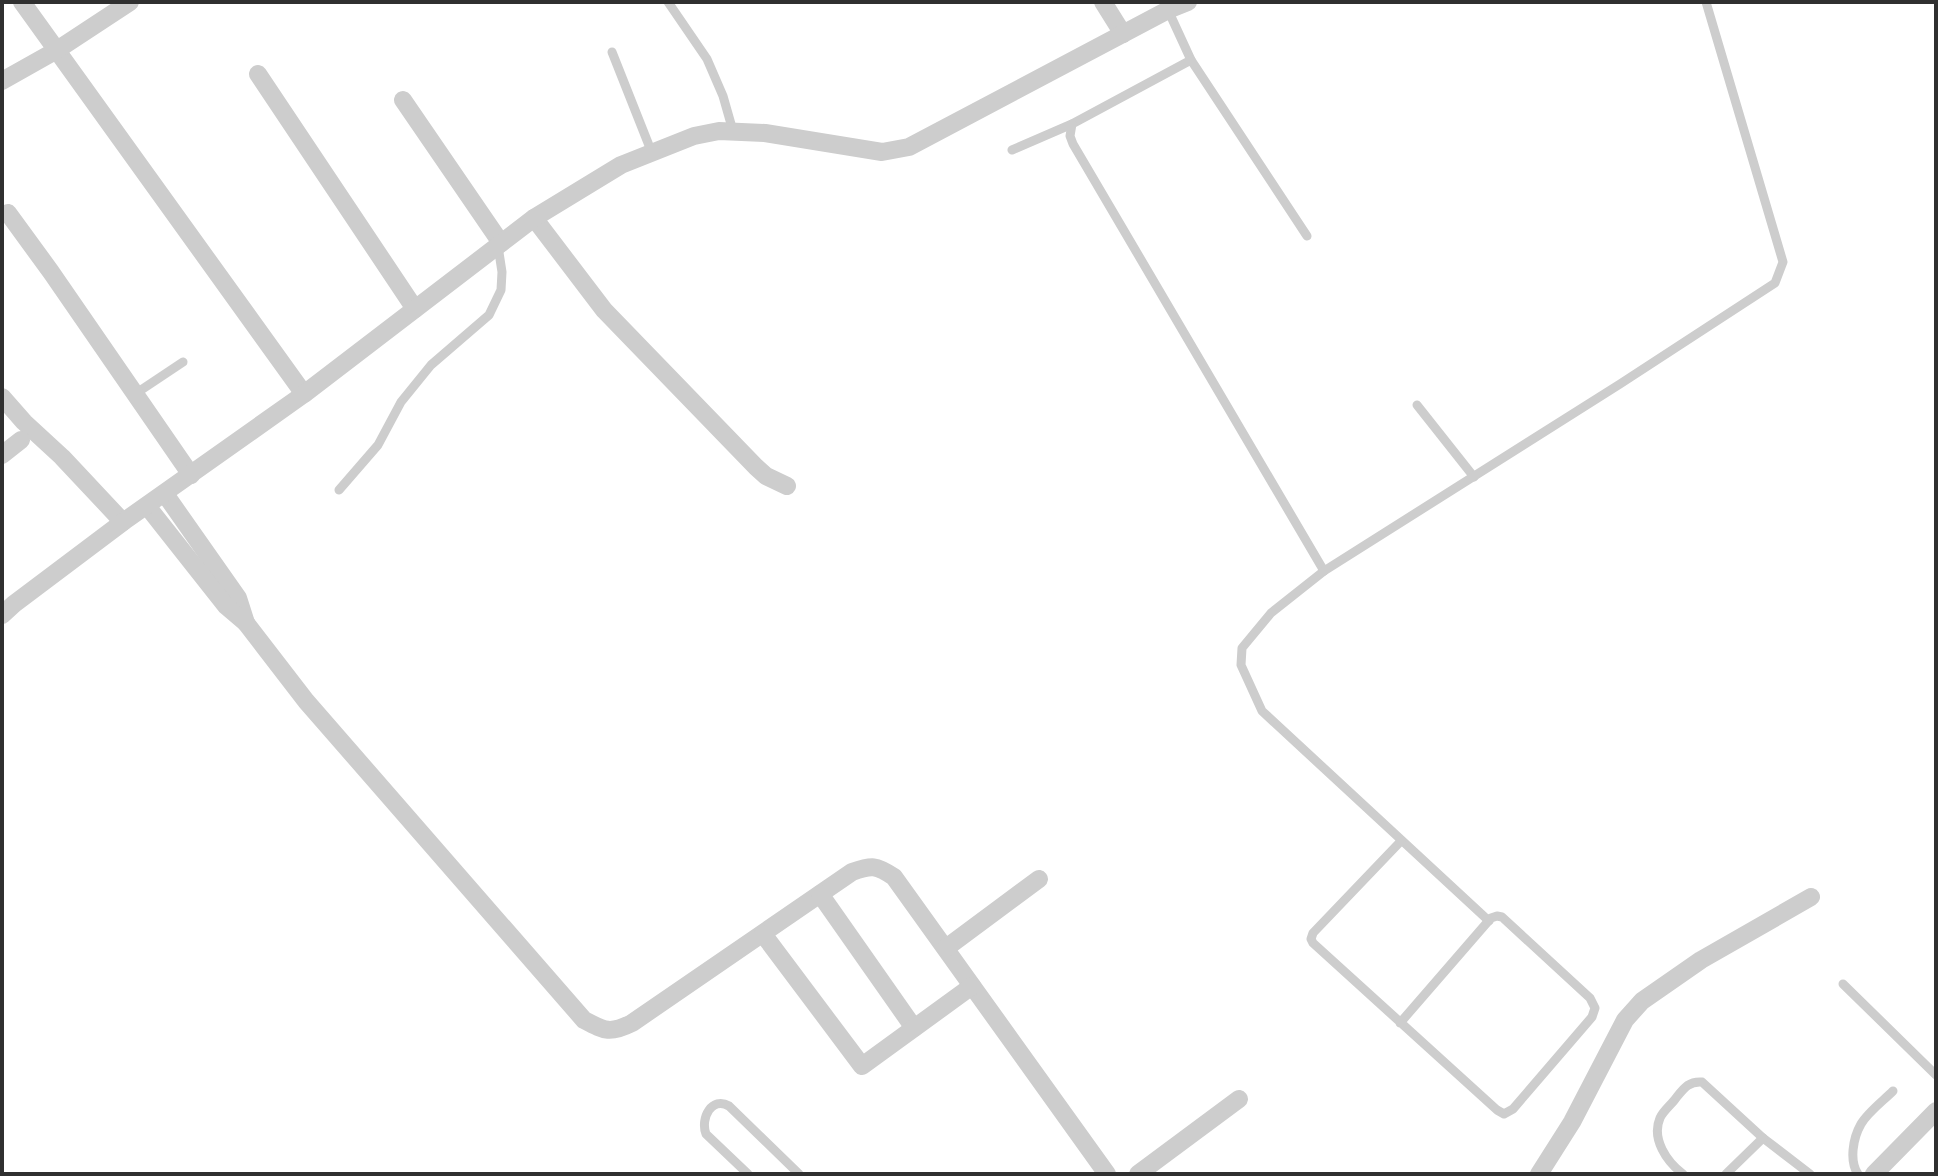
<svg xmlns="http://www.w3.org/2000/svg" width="1938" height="1176" font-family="'Fira Sans',sans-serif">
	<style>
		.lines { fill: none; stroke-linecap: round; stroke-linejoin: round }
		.lane { stroke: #cdcdcd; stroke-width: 9 }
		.street { stroke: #cdcdcd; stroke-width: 18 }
	</style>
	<rect width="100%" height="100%" fill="#fff"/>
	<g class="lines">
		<g class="lane">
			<polyline points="668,2 707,59 723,96 733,131"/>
			<polyline points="1168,10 1191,60 1072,124 1070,136 1073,144 1324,571"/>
			<polyline points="612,52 652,153"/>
			<polyline points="1191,60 1307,236"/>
			<polyline points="1012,150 1072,124"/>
			<polyline points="135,394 183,362"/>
			<polyline points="1417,405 1474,477"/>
			<polyline points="339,490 378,445 401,402 431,365 489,315 501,290 502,272 498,246"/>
			<polyline points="1489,921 1262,711 1241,665 1242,648 1271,613 1324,571 1620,384 1775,283 1783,262 1706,2"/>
			<polyline points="1843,984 1936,1075"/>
			<polyline points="1400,1023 1491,918 1497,916 1502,917 1590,998 1595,1008 1592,1017 1513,1109 1504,1114 1497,1110 1313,943 1311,939 1313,933 1401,841"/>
			<path d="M748 1174 706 1134C700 1118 712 1096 729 1106L799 1174"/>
			<path d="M1683 1174C1667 1162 1651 1139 1660 1118 1663 1111 1672 1104 1676 1098 1684 1088 1689 1081 1702 1082L1763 1138 1810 1174"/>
			<polyline points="1726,1174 1763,1138"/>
			<path d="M1858 1174C1849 1161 1853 1138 1861 1124 1868 1112 1883 1101 1893 1091"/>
		</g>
		<g class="street">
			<polyline points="22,2 304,394"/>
			<polyline points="1103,2 1123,34"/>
			<polyline points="258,74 415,309"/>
			<polyline points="2,81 57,50 130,2"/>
			<polyline points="403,100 501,243"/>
			<polyline points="8,213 51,272 191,475"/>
			<polyline points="534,218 604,310 756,467 766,476 787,486"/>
			<polyline points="2,397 24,422 62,457 123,522"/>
			<polyline points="2,455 21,440"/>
			<polyline points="165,494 238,598 246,623"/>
			<path d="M147 506 226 606 246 623 306 701 584 1020C605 1031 610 1034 632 1023L852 872C872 865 876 865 894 877L1107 1174"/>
			<polyline points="2,615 14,604 123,522 304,394 534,218 621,165 694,136 719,131 765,133 882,152 909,147 1168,10 1188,2"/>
			<polyline points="820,894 914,1028"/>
			<polyline points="763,934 862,1066 972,986"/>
			<polyline points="946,948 1039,879"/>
			<polyline points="1138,1174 1239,1099"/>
			<polyline points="1539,1174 1572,1122 1625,1020 1642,1001 1701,960 1811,897"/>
			<polyline points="1874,1174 1936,1111"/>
		</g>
	</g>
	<rect width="1938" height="1176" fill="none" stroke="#303030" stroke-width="8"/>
</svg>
